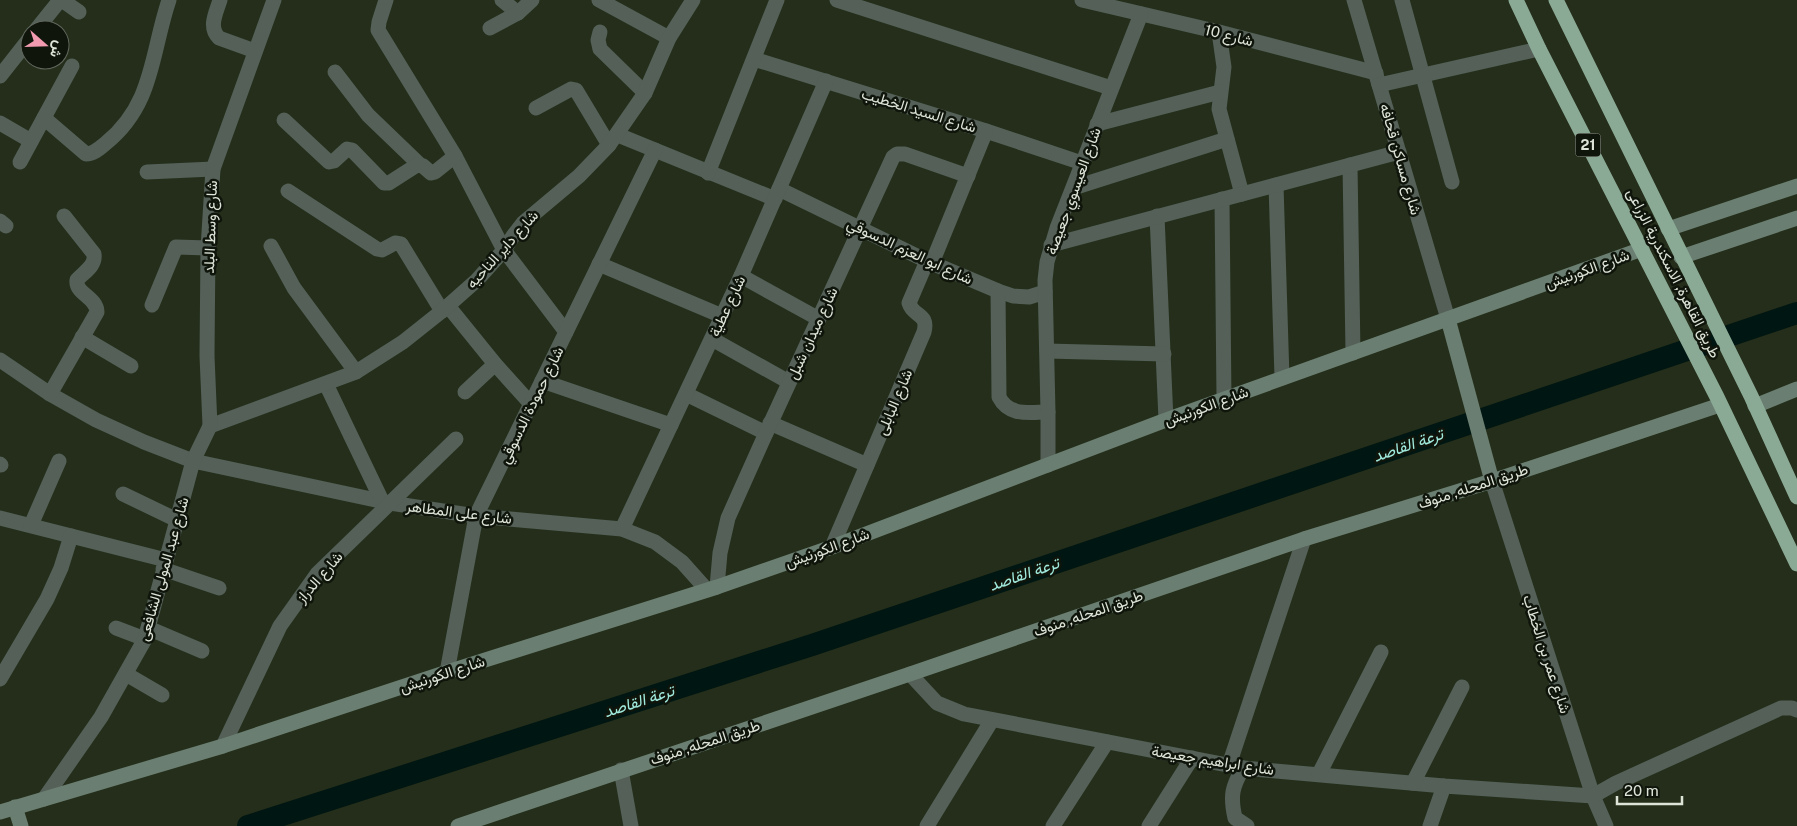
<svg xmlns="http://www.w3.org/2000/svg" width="1797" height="826" font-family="'Public Sans',Vazirmatn,sans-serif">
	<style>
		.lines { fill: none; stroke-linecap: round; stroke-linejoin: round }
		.canal { stroke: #001612; stroke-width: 22 }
		.street { stroke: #546058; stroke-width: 15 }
		.secondary { stroke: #6a7e71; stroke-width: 15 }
		.highway { stroke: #8aaa96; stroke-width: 15 }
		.labels { text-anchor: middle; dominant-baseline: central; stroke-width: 5; stroke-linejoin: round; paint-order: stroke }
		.shield { fill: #10150c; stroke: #a0a79b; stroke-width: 1 }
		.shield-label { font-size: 14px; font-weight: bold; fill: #dee5d8 }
		.street-label { font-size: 15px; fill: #dee5d8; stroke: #10150c }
		.water-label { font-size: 16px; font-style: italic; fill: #a1ebde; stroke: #10150c }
	</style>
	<rect width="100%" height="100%" fill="#242e1a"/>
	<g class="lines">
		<polyline class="canal" points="248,826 812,645 1797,313"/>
		<g class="street">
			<polyline points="62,0 79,12"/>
			<path d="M220 0C216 13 208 27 219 38L255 51"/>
			<polyline points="386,0 379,22 378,30 455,156 504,250 566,332"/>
			<polyline points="502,0 518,13"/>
			<polyline points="599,0 669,38"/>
			<polyline points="837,0 1111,88"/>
			<polyline points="1082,0 1219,32 1376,73"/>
			<polyline points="1354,0 1448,319"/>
			<polyline points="1402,0 1452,182"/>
			<polyline points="490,28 518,13 532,0"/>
			<polyline points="36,30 60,0"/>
			<polyline points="600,32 598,40 600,49 645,93"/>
			<polyline points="1219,32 1224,67 1219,109 1242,194"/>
			<polyline points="754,59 986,131 1082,163"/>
			<polyline points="335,72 368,115 420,165"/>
			<polyline points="0,76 30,38"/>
			<polyline points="1379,85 1539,49"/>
			<polyline points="536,108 571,89 576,90 609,145"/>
			<path d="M44 118 86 154C94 154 100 148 106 143 154 104 151 53 169 0"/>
			<polyline points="284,120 329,162 334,161 347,149 352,150 384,183 389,183 417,165 423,166 431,173 435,172 455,156"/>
			<polyline points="0,123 31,141"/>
			<polyline points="1097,124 1220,92"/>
			<polyline points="618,135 775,199"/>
			<polyline points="20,162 72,66"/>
			<polyline points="1350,165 1353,353"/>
			<polyline points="147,172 213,169"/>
			<polyline points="708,173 777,0"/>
			<polyline points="1276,185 1282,378"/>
			<polyline points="1073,188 1227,139"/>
			<polyline points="779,189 927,261 998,291 1013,296 1029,297 1045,292"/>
			<polyline points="288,191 377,249 382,250 395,243 401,244 442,311"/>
			<polyline points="1222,199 1224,399"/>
			<polyline points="1157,216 1166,420"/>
			<polyline points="0,221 6,226"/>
			<polyline points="1051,245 1399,152"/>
			<polyline points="271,246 294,288 356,372"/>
			<polyline points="932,263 986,131"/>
			<polyline points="599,264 722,316"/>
			<polyline points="741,276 819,319"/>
			<path d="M998 291 999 397C1009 417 1030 412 1048 412"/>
			<polyline points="152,305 176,247 208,248"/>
			<polyline points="448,306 495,364 531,404"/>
			<polyline points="82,337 131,366"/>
			<polyline points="712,339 789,382"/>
			<polyline points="1047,351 1164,354"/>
			<polyline points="0,360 50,394 96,420 144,442 193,461 390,503 476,516 622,529 655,542 682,562 707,590"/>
			<polyline points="542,381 671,425"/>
			<polyline points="326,384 382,501"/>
			<polyline points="465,392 495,364"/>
			<path d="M50 394 97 312C97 297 75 294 77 280 84 272 96 266 94 254L64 216"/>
			<polyline points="686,394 766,433"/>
			<polyline points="770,423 867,465"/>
			<polyline points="210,426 356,372 403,342 442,311 477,280 504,250 513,236 523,223 579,176 609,145 645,93 669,38 693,0"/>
			<polyline points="0,464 1,465"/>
			<polyline points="1048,465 1048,412 1045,280 1047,262 1057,228 1141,14"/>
			<polyline points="1492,481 1593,796 1606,826"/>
			<polyline points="123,494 177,520"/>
			<polyline points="0,518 166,560"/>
			<polyline points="31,525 59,461"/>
			<polyline points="622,529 741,276 826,81"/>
			<path d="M832 547 924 332C929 313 913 317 909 303L927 261"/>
			<polyline points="163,569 219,588"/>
			<polyline points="717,587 720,553 728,518 766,433 893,157 897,154 905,154 968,176"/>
			<polyline points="116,628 145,639"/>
			<polyline points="148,628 202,651"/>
			<polyline points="447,672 476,516 655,150"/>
			<polyline points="126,674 162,695"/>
			<polyline points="910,674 937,703 964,714 1243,768 1444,786 1593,796 1616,783 1781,708 1792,708 1797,710"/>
			<polyline points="0,679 47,599 61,568 71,536"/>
			<polyline points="223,746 280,626 317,574 456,439"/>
			<polyline points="1229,765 1304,539"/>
			<path d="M1243 768C1232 787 1230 796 1235 818L1247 826"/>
			<polyline points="621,770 631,826"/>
			<polyline points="1319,774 1381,652"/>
			<polyline points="1413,783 1462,687"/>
			<polyline points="44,799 101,717 145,639 193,461 210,426 207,356 208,248 213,169 274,0"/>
			<polyline points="927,826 992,720"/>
			<polyline points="1053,826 1107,742"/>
			<polyline points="1149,826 1192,758"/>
			<polyline points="1430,826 1444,786"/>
		</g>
		<g class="secondary">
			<polyline points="1668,229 1797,186"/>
			<polyline points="1681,257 1797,218"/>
			<polyline points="1448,319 1492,481"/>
			<polyline points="1755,406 1797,389"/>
			<polyline points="15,807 21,826"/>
			<polyline points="0,812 223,746 447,672 717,587 832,547 1166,420 1642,249"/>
			<polyline points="458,826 910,674 1304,539 1492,481 1720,405"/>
		</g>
		<g class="highway">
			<polyline points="1516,0 1539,49 1717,397 1797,564"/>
			<polyline points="1556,0 1751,396 1797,497"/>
		</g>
	</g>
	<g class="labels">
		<rect class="shield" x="1575.5" y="133.5" width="25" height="23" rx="4"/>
		<g class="shield-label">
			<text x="1588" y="145">21</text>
		</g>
		<g class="street-label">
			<text transform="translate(1229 35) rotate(14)">شارع 10</text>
			<text transform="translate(919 110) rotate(17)">شارع السيد الخطيب</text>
			<text transform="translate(1401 159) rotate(74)">شارع مساكن قحافه</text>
			<text transform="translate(1073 191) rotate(-70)">شارع العيسوي جعيصة</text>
			<text transform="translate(210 227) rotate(-88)">شارع وسط البلد</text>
			<text transform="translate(502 249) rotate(-48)">شارع داير الناحيه</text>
			<text transform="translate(910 251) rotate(25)">شارع ابو العزم الدسوقي</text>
			<text transform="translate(1587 269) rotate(-20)">شارع الكورنيش</text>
			<text transform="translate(1674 273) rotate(63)">طريق القاهرة, الاسكندرية الزراعى</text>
			<text transform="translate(727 306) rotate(-65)">شارع عطية</text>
			<text transform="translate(812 333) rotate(-65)">شارع ميدان شبل</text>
			<text transform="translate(894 402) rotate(-67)">شارع البابلى</text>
			<text transform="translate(531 405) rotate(-64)">شارع حمودة الدسوقي</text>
			<text transform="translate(1206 406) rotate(-20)">شارع الكورنيش</text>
			<text transform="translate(1473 486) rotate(-18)">طريق المحله, منوف</text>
			<text transform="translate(459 512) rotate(7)">شارع على المطاهر</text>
			<text transform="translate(827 548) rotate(-20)">شارع الكورنيش</text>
			<text transform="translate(163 569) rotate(-74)">شارع عبد المولى الشافعى</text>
			<text transform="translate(319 577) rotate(-49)">شارع الدراز</text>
			<text transform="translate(1088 613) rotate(-19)">طريق المحله, منوف</text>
			<text transform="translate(1547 654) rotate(72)">شارع عمر بن الخطاب</text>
			<text transform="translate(442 674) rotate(-18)">شارع الكورنيش</text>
			<text transform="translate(705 742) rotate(-18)">طريق المحله, منوف</text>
			<text transform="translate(1213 760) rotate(9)">شارع ابراهيم جعيصة</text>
		</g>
		<g class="water-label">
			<text transform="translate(1408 445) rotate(-19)">ترعة القاصد</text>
			<text transform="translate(1024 574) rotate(-19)">ترعة القاصد</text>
			<text transform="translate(639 701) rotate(-18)">ترعة القاصد</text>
		</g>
	</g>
	<g transform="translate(45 45) rotate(110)"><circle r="24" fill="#10150c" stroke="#62685e"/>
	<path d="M0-4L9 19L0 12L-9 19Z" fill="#f29aaf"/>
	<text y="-8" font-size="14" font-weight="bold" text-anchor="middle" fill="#dee5d8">ش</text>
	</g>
	<path d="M1617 796v8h65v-8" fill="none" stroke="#dee5d8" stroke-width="2.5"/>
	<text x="1624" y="796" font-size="15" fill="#dee5d8" stroke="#10150c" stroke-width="4" paint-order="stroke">20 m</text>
</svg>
